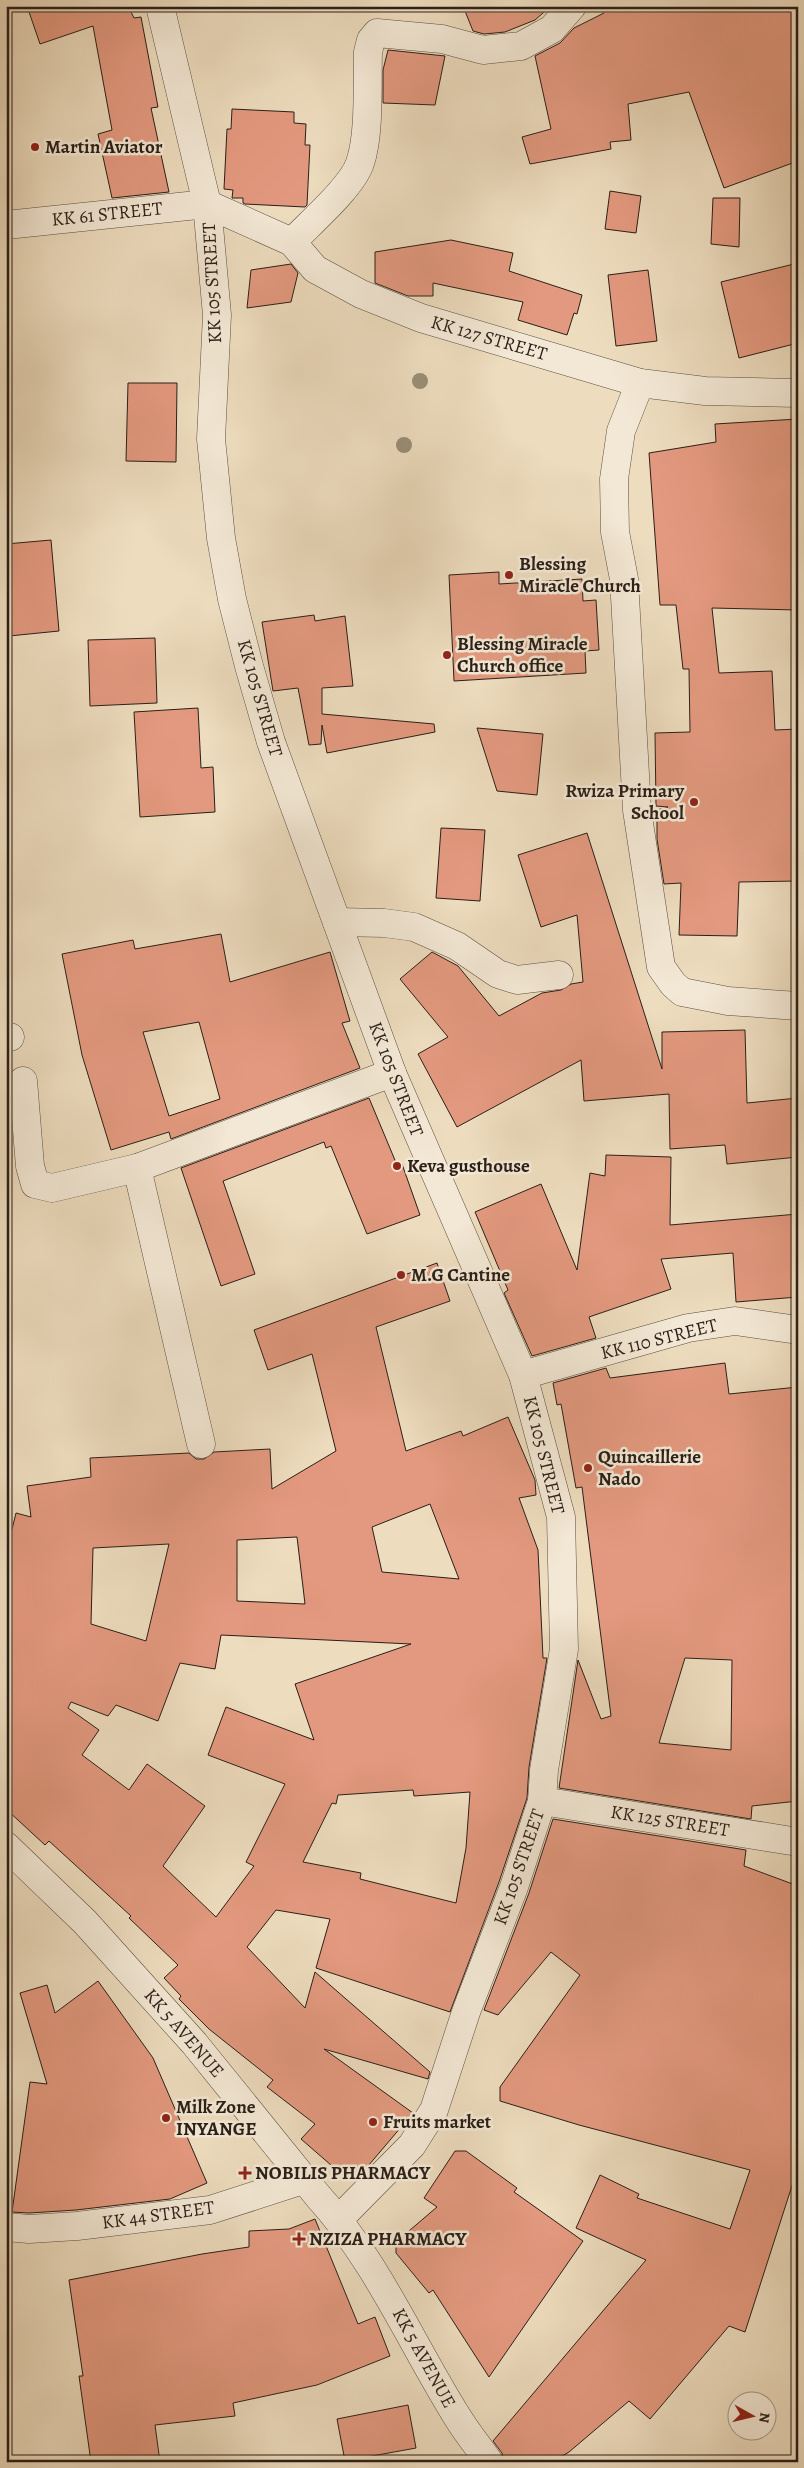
<svg xmlns="http://www.w3.org/2000/svg" width="804" height="2468" font-family="Alegreya,serif">
	<style>
		.building { fill: #e3997f; stroke: #2a1f18; fill-rule: evenodd }
		.lines { fill: none; stroke-linecap: round; stroke-linejoin: round }
		.minor-casing { stroke: #5b4e42; stroke-width: 29 }
		.minor { stroke: #f3e8d5; stroke-width: 28 }
		.tree { fill: #998e76 }
		.poi-dot { fill: #8f2418; stroke: #f3e8d5; stroke-width: 2 }
		.labels { text-anchor: middle; dominant-baseline: central; stroke-width: 5; stroke-linejoin: round; paint-order: stroke }
		.poi-label { font-size: 19px; font-weight: bold; fill: #2a1f18; stroke: #f3e8d5; text-anchor: start }
		.street-label { font-size: 19px; fill: #2a1f18; stroke: #f3e8d5 }
	</style>
	<rect width="100%" height="100%" fill="#eddcbe"/>
	<filter id="stains"><feTurbulence type="fractalNoise" baseFrequency=".004" numOctaves="4"/><feColorMatrix values="0 0 0 0 .2 0 0 0 0 .09 0 0 0 0 .02 0 0 0 .5 -.17"/></filter>
	<radialGradient id="worn" r=".72"><stop offset=".6" stop-color="#630" stop-opacity="0"/><stop offset="1" stop-color="#630" stop-opacity=".3"/></radialGradient>
	<g class="building">
		<polygon points="27,6 136,6 136,10 131,12 134,18 141,17 158,107 151,108 169,192 112,198 98,134 112,130 93,26 40,44"/>
		<polygon points="463,6 551,6 535,20 505,32 484,34 473,31"/>
		<polygon points="601,6 798,6 798,161 724,188 689,92 628,104 631,140 610,142 611,149 530,164 522,137 551,129 535,56 560,43 574,28 604,13"/>
		<polygon points="388,50 445,56 435,105 383,103 383,70"/>
		<polygon points="232,109 294,112 294,123 306,124 305,145 310,145 307,205 305,207 245,204 243,203 243,198 232,198 233,190 224,189 227,129 231,129"/>
		<polygon points="610,191 641,196 636,233 605,229"/>
		<polygon points="713,198 740,198 739,247 711,244"/>
		<polygon points="451,240 513,253 509,271 582,295 577,314 574,313 567,335 518,320 523,302 433,283 433,296 408,296 375,283 375,252"/>
		<polygon points="798,263 798,343 739,358 721,282"/>
		<polygon points="291,264 298,273 291,302 247,308 251,270"/>
		<polygon points="648,270 657,341 616,346 608,275"/>
		<polygon points="128,383 177,383 176,462 126,461"/>
		<polygon points="798,419 798,610 712,608 719,673 772,671 775,730 798,729 798,881 739,882 737,936 679,935 681,883 664,884 657,839 657,810 668,807 656,806 655,733 690,732 689,669 683,669 676,605 660,605 649,453 716,442 715,424"/>
		<polygon points="51,540 59,631 9,636 6,606 6,544"/>
		<polygon points="499,572 499,584 582,579 583,601 596,600 599,650 585,651 586,673 454,681 449,575"/>
		<polygon points="314,615 315,621 345,616 353,686 322,688 322,714 434,724 435,732 327,753 322,725 321,744 309,745 298,688 273,691 262,622"/>
		<polygon points="155,638 157,703 90,706 88,640"/>
		<polygon points="198,708 201,768 213,767 215,812 140,817 134,712"/>
		<polygon points="477,728 543,734 537,795 497,791"/>
		<polygon points="441,828 485,830 480,901 436,898"/>
		<polygon points="587,833 662,1069 662,1032 745,1030 747,1103 798,1098 798,1157 727,1164 725,1145 670,1149 669,1094 584,1101 581,1060 457,1127 418,1054 448,1037 400,979 432,952 458,966 499,1016 542,993 561,990 571,984 583,982 577,915 541,927 518,855"/>
		<path d="M221 934 230 982 330 952 350 1021 342 1023 360 1068 171 1139 169 1132 111 1150 82 1055 62 954 133 940 135 949ZM199 1022 220 1099 169 1116 143 1032Z"/>
		<polygon points="369,1098 397,1165 402,1164 420,1215 367,1234 331,1146 326,1148 324,1142 223,1181 255,1274 221,1286 181,1168"/>
		<polygon points="606,1155 671,1157 670,1225 798,1214 798,1297 736,1302 733,1253 661,1259 671,1289 589,1317 596,1338 532,1356 504,1293 508,1290 475,1212 541,1184 577,1270 590,1173 605,1176"/>
		<path d="M437 1263 450 1301 376 1327 406 1451 461 1431 463 1436 508 1417 535 1480 536 1495 519 1498 538 1550 543 1658H547L529 1767 527 1798 499 1882 450 2012 316 1968 330 1919 276 1910 247 1947 305 2008 315 1972 430 2072 428 2079 324 2049 413 2113 357 2179H347L301 2139 315 2124 267 2087 273 2080 209 2029 179 1999 181 1996 164 1978 178 1965 129 1918 131 1916 49 1841 45 1845 6 1809V1554L16 1513 31 1517 27 1486 91 1477 90 1458 189 1453 196 1459H204L214 1452 270 1449 272 1489 336 1451 312 1354 268 1370 254 1330ZM430 1504 459 1579 382 1572 372 1527ZM297 1537 305 1604 237 1601V1540ZM169 1544 146 1641 91 1624 93 1548ZM221 1635 411 1644 295 1684 314 1740 226 1707 208 1755 285 1784 246 1862 254 1866 216 1917 163 1866 205 1806 147 1764 129 1790 82 1755 99 1730 68 1708 71 1702 108 1716 116 1705 158 1721 180 1663 215 1669ZM413 1790 414 1796 470 1792 466 1848 456 1903 360 1879 361 1873 303 1862 332 1803 336 1804 338 1795Z"/>
		<path d="M725 1363 729 1394 798 1387V1801L752 1806 751 1819 559 1788 578 1660 601 1719 611 1716 582 1487 576 1488 561 1404 557 1405 553 1383 606 1368 610 1378ZM685 1658 732 1660 731 1750 659 1743Z"/>
		<polygon points="553,1819 746,1850 744,1866 798,1886 798,2167 745,2332 729,2326 650,2419 629,2401 569,2452 552,2462 504,2462 502,2453 493,2441 646,2260 576,2228 600,2175 639,2194 637,2198 730,2229 750,2170 579,2125 500,2101 500,2087 580,1975 551,1952 498,2015 484,2010 529,1893"/>
		<polygon points="98,1981 153,2058 207,2183 170,2199 76,2210 29,2213 12,2212 30,2082 47,2084 20,1993 47,1985 55,2013"/>
		<polygon points="455,2151 466,2151 517,2188 514,2192 583,2241 489,2377 433,2290 429,2293 396,2253 396,2242 437,2207 424,2198"/>
		<polygon points="315,2219 358,2324 375,2317 390,2356 317,2385 233,2403 235,2416 155,2425 160,2462 91,2462 79,2376 83,2376 69,2280 202,2254 249,2247 249,2231 289,2229"/>
		<polygon points="408,2405 416,2448 345,2461 337,2419"/>
	</g>
	<g class="lines">
		<g class="minor-casing">
			<g id="minor">
				<polyline points="160,6 207,204 217,315 211,439 221,538 232,599 249,666 271,742 392,1073 523,1375 561,1517 564,1649 544,1770 542,1801 514,1887 466,2012 434,2110 412,2145 339,2219"/>
				<polyline points="6,225 207,204 292,242 315,269 361,294 421,318 640,383 705,391 798,393"/>
				<path d="M292 242C310 223 352 187 360 163 370 134 367 84 368 52L371 40 377 33 442 39 483 50 521 46 552 29 572 6"/>
				<polyline points="640,383 621,431 614,479 615,532 624,579 637,810 661,967 673,984 682,992 728,1001 798,1006"/>
				<polyline points="337,922 384,923 414,927 457,946 498,974 517,980 559,975"/>
				<polyline points="6,1036 10,1037"/>
				<polyline points="23,1081 30,1166 35,1184 52,1188 137,1168 392,1073"/>
				<polyline points="137,1168 201,1444"/>
				<polyline points="523,1375 688,1328 735,1321 798,1330"/>
				<polyline points="542,1801 798,1842"/>
				<path d="M6 1846 85 1922 194 2043 317 2195C377 2261 411 2343 458 2418 467 2433 479 2447 489 2462"/>
				<polyline points="6,2227 29,2229 77,2226 210,2210 306,2179"/>
			</g>
		</g>
		<use href="#minor" class="minor"/>
	</g>
	<g class="tree">
		<circle cx="420" cy="381" r="8"/>
		<circle cx="404" cy="445" r="8"/>
	</g>
	<g class="poi-dot">
		<circle cx="35" cy="147" r="5"/>
		<circle cx="509" cy="575" r="5"/>
		<circle cx="447" cy="655" r="5"/>
		<circle cx="694" cy="802" r="5"/>
		<circle cx="397" cy="1166" r="5"/>
		<circle cx="401" cy="1275" r="5"/>
		<circle cx="588" cy="1468" r="5"/>
		<circle cx="166" cy="2118" r="5"/>
		<circle cx="373" cy="2122" r="5"/>
		<path d="M242.5 2165.5h5v5h5v5h-5v5h-5v-5h-5v-5h5z"/>
		<path d="M296.5 2231.5h5v5h5v5h-5v5h-5v-5h-5v-5h5z"/>
	</g>
	<g class="labels">
		<g class="poi-label">
			<text x="45" y="147">Martin Aviator</text>
			<text x="519" y="564">Blessing<tspan x="519" dy="22">Miracle Church</tspan></text>
			<text x="457" y="644">Blessing Miracle<tspan x="457" dy="22">Church office</tspan></text>
			<text x="684" y="791" text-anchor="end">Rwiza Primary<tspan x="684" dy="22">School</tspan></text>
			<text x="407" y="1166">Keva gusthouse</text>
			<text x="411" y="1275">M.G Cantine</text>
			<text x="598" y="1457">Quincaillerie<tspan x="598" dy="22">Nado</tspan></text>
			<text x="176" y="2107">Milk Zone<tspan x="176" dy="22">INYANGE</tspan></text>
			<text x="383" y="2122">Fruits market</text>
			<text x="255" y="2173">NOBILIS PHARMACY</text>
			<text x="309" y="2239">NZIZA PHARMACY</text>
		</g>
		<g class="street-label">
			<text transform="translate(107 214) rotate(-6)">KK 61 STREET</text>
			<text transform="translate(212 283) rotate(-93)">KK 105 STREET</text>
			<text transform="translate(489 338) rotate(16)">KK 127 STREET</text>
			<text transform="translate(260 698) rotate(74)">KK 105 STREET</text>
			<text transform="translate(396 1079) rotate(69)">KK 105 STREET</text>
			<text transform="translate(659 1339) rotate(-14)">KK 110 STREET</text>
			<text transform="translate(544 1455) rotate(76)">KK 105 STREET</text>
			<text transform="translate(670 1821) rotate(9)">KK 125 STREET</text>
			<text transform="translate(519 1867) rotate(-71)">KK 105 STREET</text>
			<text transform="translate(184 2033) rotate(49)">KK 5 AVENUE</text>
			<text transform="translate(158 2215) rotate(-8)">KK 44 STREET</text>
			<text transform="translate(424 2358) rotate(61)">KK 5 AVENUE</text>
		</g>
	</g>
	<rect width="804" height="2468" fill="none" stroke="#eddcbe" stroke-width="25"/>
	<rect x="8" y="8" width="789" height="2453" fill="none" stroke="#2a1f18" stroke-width="2.5"/>
	<rect x="12" y="12" width="779" height="2443" fill="none" stroke="#2a1f18"/>
	<g transform="translate(752 2416) rotate(98)"><circle r="24" fill="#f3e8d5" stroke="#a39889"/>
	<path d="M0-4L9 19L0 12L-9 19Z" fill="#8f2418"/>
	<text y="-8" font-size="14" font-weight="bold" text-anchor="middle" fill="#2a1f18">N</text>
	</g>
	<rect width="100%" height="100%" filter="url(#stains)"/>
	<rect width="100%" height="100%" fill="url(#worn)"/>
</svg>
